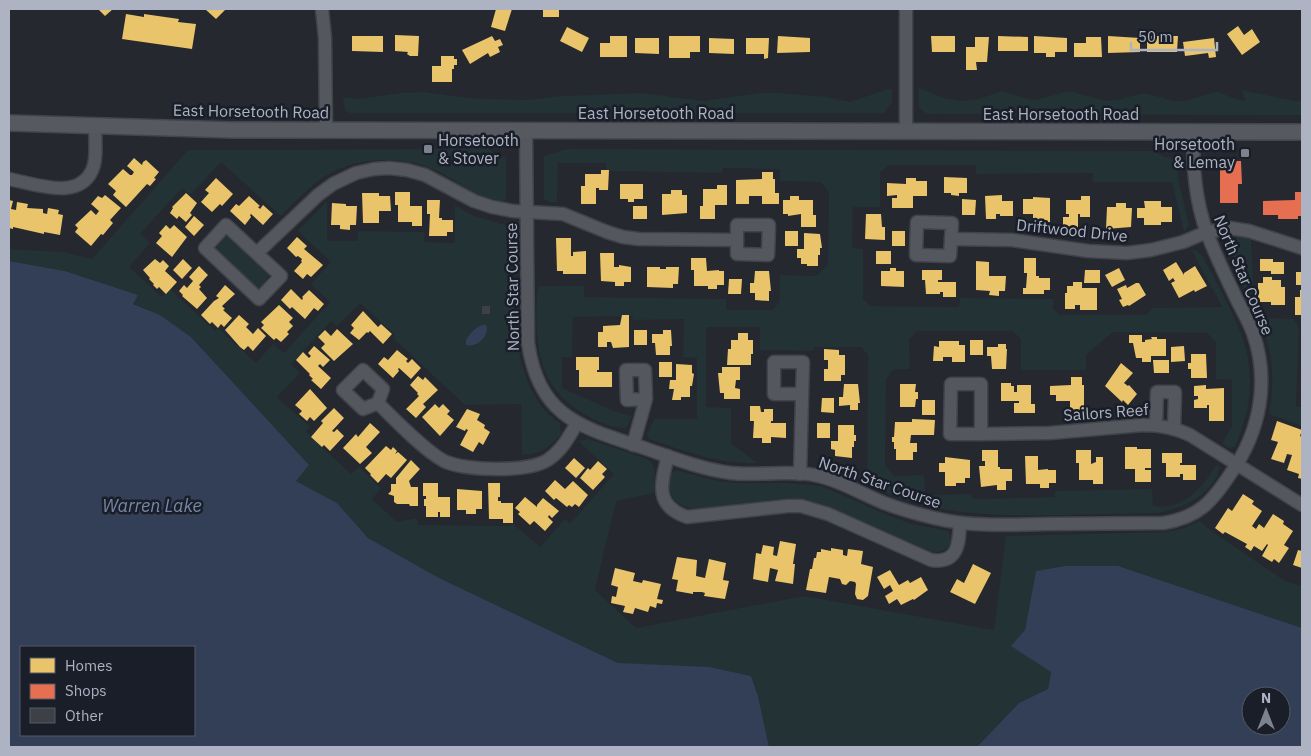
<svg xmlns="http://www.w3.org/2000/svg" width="1311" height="756" font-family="'IBM Plex Sans',sans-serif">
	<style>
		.green { fill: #233235 }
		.water { fill: #333f57; fill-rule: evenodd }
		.homes { fill: #e9c46a }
		.shops { fill: #e76f51 }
		.building { fill: #3d4047 }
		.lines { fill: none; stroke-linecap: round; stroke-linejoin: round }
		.minor-casing { stroke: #404348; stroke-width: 15 }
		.major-casing { stroke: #41454c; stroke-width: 18 }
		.minor { stroke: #54575e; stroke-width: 12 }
		.major { stroke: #565960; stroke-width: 15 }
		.poi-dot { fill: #7d828f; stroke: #191e29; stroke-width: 2 }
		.labels { text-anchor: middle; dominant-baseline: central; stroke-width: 5; stroke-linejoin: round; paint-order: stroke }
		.street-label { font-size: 16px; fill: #adb3c2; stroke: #191e29 }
		.poi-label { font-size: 16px; fill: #adb3c2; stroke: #191e29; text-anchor: start }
		.water-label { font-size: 18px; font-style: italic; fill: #7688aa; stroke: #191e29 }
	</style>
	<rect width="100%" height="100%" fill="#25282f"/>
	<g class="green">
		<polygon points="888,89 892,89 892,102 884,113 350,113 345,111 343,97 358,99 400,93 425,92 468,98 527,100 562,96 642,93 703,101 759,93 781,93 827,97 850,102"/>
		<polygon points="918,89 922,89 944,98 961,101 979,99 1002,91 1028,99 1036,100 1065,92 1073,92 1106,101 1117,100 1144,93 1175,101 1185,101 1212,93 1218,92 1236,99 1246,101 1241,90 1295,101 1302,100 1302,115 926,114 919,107"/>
		<path d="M489 149 498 155 506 157V199L502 202C496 200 489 199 484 197 467 191 453 178 437 171 400 154 350 156 317 182 304 192 292 205 281 216L221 162 190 195 182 188 140 234 150 243 129 267 162 297 170 289 215 331 218 328 256 363 273 344 284 353 330 302 311 284 331 262 298 231 327 201V241H358V231L424 232V242L455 243V205L474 216 509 226 511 234C514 291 506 387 560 423L561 434C549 448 541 454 522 455L521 404 465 405 393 338 395 335 360 303 337 326 331 321 291 364 300 373 277 397 310 427 306 432 351 474 359 467 381 488 372 499 397 522 417 518 418 525 510 526 512 523 540 547 565 519 570 524 614 474 578 441 589 439 647 459C660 469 653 478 654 493L616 501 595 590 636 628 804 596 994 630 1006 536 1165 532 1184 528 1200 521 1213 532 1285 581 1302 586V628L1194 592 1065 566 1036 571 1025 630 1051 672 1048 689 1019 703 978 746 979 747H769L758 696 751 676 618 663 439 578 368 538 337 503 296 481 309 465 191 337 160 315 132 303 138 295 65 271 9 261V249L64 252 92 259 188 150Z"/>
		<path d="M567 149 1153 151 1165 157 1177 158 1178 178 1189 225 1184 232 1172 182H1093V173L976 174V165H889L880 172V207H853L852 248 863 249V299L871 306 959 307 960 298 1053 299V309L1060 315H1146L1152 308 1222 307 1191 249 1197 251 1203 257C1240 328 1269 366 1235 447L1228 448 1222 443 1232 426V380L1216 379V342L1207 333 1113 332 1086 355V370H1021V339L1012 331H917L909 339 910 369 893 370 886 379 885 465 894 476 924 475 925 495 971 494 972 499 1055 497V491L1152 489 1153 506C1158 506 1164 507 1169 506 1191 502 1206 481 1217 464L1220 468C1212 496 1184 507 1158 513 1125 514 1092 514 1059 515 995 516 925 516 867 483L868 355 861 347H814V351L760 350V327H706V407L731 408V443L757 463C720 465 684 451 649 439L647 434 654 419H697V358L683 357 684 319 633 320 632 316 573 317 572 357H562V388L614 411 632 416 626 428C613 429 598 422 586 415 535 387 535 342 537 291L539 286H584V297L726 299V310H773L780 301V275L816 276 828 265 829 192 821 182 780 181V169L723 168 722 173 606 171V163H558L557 202H549L544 199V156Z"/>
		<polygon points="1238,235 1251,238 1254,309 1225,247 1224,240 1232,236"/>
		<polygon points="228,236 270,274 261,288 257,289 215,250 224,237"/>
		<path d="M1259 318 1293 319 1299 327 1296 407H1302V426L1269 414C1275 378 1273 352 1259 318Z"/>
		<path d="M676 470 718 481 739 483H787L822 486 885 514 912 524 948 531C956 544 945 554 932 552L834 509 802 498H789L703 509C678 509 665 499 671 473Z"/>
	</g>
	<g class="water">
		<path d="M9 261 65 271 138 295 133 304 160 315 191 337 309 465 296 481 337 503 368 538 439 578 618 663 709 667 751 676 758 696 769 747H9ZM21 647H194V735H21Z"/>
		<path d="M482 325H486C490 336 477 348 466 345V340C470 333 475 328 482 325Z"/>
		<path d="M1065 566H1118L1302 628V747H979L978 746 1019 703 1048 689 1051 672 1011 646 1025 630 1036 571ZM1251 696H1281V726H1251Z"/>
	</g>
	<g class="homes">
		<polygon points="98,9 113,9 105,16"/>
		<polygon points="205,9 226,9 216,19"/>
		<polygon points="496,9 512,9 505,31 491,27"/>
		<rect x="543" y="9" width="16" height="8"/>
		<polygon points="126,14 144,17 144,14 179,19 178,22 196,24 192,49 122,39"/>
		<polygon points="1238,26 1244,35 1252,29 1260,42 1242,55 1227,34"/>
		<polygon points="567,27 589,38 582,52 560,41"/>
		<polygon points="395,35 419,36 418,56 410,56 407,54 408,52 395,51"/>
		<polygon points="352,36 383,36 383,52 352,51"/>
		<polygon points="492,36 495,41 500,39 503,45 498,47 500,52 490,57 488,53 470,64 462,50"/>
		<polygon points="610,36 627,36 627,57 600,57 600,43 610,43"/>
		<polygon points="669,36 700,36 700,52 690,52 690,58 669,58"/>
		<polygon points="778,36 810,38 810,52 777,53"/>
		<polygon points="931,36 955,36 955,52 932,52"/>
		<polygon points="998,36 1028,37 1028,51 998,51"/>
		<polygon points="1034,36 1067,38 1067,52 1055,52 1055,57 1046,57 1046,53 1034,53"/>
		<polygon points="1108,36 1140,38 1140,52 1108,53"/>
		<polygon points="1147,36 1178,36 1177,52 1147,52"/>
		<polygon points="975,37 989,37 987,62 976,62 977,70 966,70 966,47 975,47"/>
		<polygon points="1086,37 1101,37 1102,57 1074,57 1074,43 1086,43"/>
		<polygon points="635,38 659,38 659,54 635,53"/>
		<polygon points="709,38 734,39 734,54 709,53"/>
		<polygon points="746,38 769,38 768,58 764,59 764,54 746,54"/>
		<polygon points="1214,38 1216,57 1209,58 1208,53 1185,56 1183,42"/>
		<polygon points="441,56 454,56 454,59 457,59 457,65 454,65 454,69 452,69 452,82 432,82 432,66 441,66"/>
		<polygon points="134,158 142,165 143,162 146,160 159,172 154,178 156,179 150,186 147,184 126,207 113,195 116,191 108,184 123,169 130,175 132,175 134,172 127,166"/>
		<polygon points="601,170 609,170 608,190 599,190 599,188 596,188 596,204 581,204 581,186 585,186 585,174 601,174"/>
		<polygon points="762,172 773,172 773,179 775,179 775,193 779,193 779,204 762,204 762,196 749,196 749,204 736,204 736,180 762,179"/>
		<polygon points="944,177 967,178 967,193 959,193 959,196 951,195 951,193 944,193"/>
		<polygon points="216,178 233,194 222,206 220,204 212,212 201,202 209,193 205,190"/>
		<polygon points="906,178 916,178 916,181 927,181 927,196 913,196 913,208 892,208 892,198 897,198 897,195 887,196 887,183 906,184"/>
		<polygon points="620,184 643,184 643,199 634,199 634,202 628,202 628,199 620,199"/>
		<polygon points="717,185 727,185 727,205 715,205 715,219 700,219 700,206 703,206 703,189 717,189"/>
		<polygon points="671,190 682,190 682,195 687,195 687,213 662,215 662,194 671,194"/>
		<polygon points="395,192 410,192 410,206 422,206 422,226 412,226 412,222 398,222 398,205 395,205"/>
		<polygon points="186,193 197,203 190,213 192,215 186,222 179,216 177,219 170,213 173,208 172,207"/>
		<polygon points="362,193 379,193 379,196 390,196 391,211 379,211 379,223 363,223"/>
		<polygon points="105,195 121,208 110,220 113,223 103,235 101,234 91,246 75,232 78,228 75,225 91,210 96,215 99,211 91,204 98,196 102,198"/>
		<polygon points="1002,195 1002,201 1013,201 1013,216 1000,216 1000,214 996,214 996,219 986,219 985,196"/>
		<polygon points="249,196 260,206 258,207 260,209 263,205 273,214 263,225 251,214 250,215 251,217 245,225 230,211 236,204 239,206"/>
		<polygon points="790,196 799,196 799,200 813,200 813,215 816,215 816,227 801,227 801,214 788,216 788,214 783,214 783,200 790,200"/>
		<polygon points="1081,196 1090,196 1090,217 1080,217 1080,214 1078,214 1078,231 1063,231 1063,217 1069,217 1069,214 1066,214 1066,200 1081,200"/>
		<polygon points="1033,197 1050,198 1050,222 1037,222 1037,218 1033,218 1033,214 1023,214 1023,199 1033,199"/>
		<polygon points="962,199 976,200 975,215 962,215"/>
		<polygon points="9,200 13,201 11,209 16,210 17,202 28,204 27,208 43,209 43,213 47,214 48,208 59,210 58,214 63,215 60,235 44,232 44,234 13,227 13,229 9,228"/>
		<polygon points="427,200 440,200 439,218 442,218 442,220 453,220 453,232 447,232 447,236 429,236 430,214 427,214"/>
		<polygon points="1144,201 1161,201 1161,207 1172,207 1172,222 1161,222 1161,225 1144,225 1144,218 1137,218 1137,208 1145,208"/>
		<polygon points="332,203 346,204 346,206 357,206 356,225 350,225 350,230 340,229 340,225 331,225"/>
		<polygon points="1116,203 1126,203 1126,208 1132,208 1131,227 1106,229 1107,207 1116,207"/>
		<rect x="633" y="206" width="14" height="13"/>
		<polygon points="866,214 881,214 882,227 885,227 885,240 865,239"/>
		<polygon points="194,216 204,225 194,236 185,227"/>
		<polygon points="166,225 170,229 174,225 187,237 172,257 156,243 162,236 159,233"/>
		<rect x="785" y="231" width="13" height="15"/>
		<rect x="892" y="231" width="13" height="15"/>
		<polygon points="804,233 820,234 822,248 820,248 820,255 818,255 818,266 807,266 807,264 801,264 801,258 797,258 797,249 804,249"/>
		<polygon points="297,237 307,246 304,249 323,265 311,277 307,274 303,279 294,271 302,262 301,261 302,259 298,256 296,257 287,248"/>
		<polygon points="556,238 571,238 571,256 573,256 573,252 586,251 586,274 563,274 563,271 557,271"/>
		<rect x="876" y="251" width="15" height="13"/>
		<polygon points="600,253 614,253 614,267 619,267 619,265 631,267 631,282 624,282 624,286 615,286 615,282 601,281"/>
		<polygon points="691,258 706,258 707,271 719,270 719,271 724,271 724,285 717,285 717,289 708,289 708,286 694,286 694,270 691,270"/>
		<polygon points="1024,258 1036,258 1036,276 1039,276 1039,278 1050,278 1050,290 1044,290 1044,294 1023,294 1023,288 1026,288 1027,275 1027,273 1024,273"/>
		<polygon points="155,259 160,263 163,260 169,266 165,271 177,282 166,294 159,287 157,289 153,285 154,284 149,279 150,278 143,270"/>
		<polygon points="183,259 192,268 182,279 173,270"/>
		<polygon points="1260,259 1273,259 1273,262 1284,262 1284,274 1271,274 1271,271 1260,271"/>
		<polygon points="976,261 989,262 989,276 1006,276 1005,291 999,291 999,296 989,295 990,291 976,290"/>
		<polygon points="1176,262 1184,275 1184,273 1195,266 1207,286 1195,292 1194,290 1179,298 1171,283 1175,281 1173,278 1169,281 1163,270"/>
		<polygon points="199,266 208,275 199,285 201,287 199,289 207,298 197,309 182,296 183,295 179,291 184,285 187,288 193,281 189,277"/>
		<polygon points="647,267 660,267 660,269 666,269 666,267 679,267 678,284 673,284 673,288 647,287"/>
		<polygon points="890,268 896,268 896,271 904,271 904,287 881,286 881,271 890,271"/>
		<polygon points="1119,268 1125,280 1112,287 1105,275"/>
		<polygon points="922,270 942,270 942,280 938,280 938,282 956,282 956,297 943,297 943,292 940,292 940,294 926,294 925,280 922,280"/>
		<polygon points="1085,270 1100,270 1100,283 1084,283"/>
		<polygon points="755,271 769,271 771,291 769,291 769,301 755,300 755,293 750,293 750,283 754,283"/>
		<rect x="1296" y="272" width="6" height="13"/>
		<polygon points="1263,277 1272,277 1272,280 1281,280 1281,287 1285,287 1285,305 1271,305 1271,302 1258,302 1258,283 1263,283"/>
		<polygon points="729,279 742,279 741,294 728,294"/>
		<polygon points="1073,282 1082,282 1082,288 1097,288 1097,310 1080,310 1080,305 1075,305 1075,309 1065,309 1065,293 1067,293 1067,286 1073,286"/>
		<polygon points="1136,283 1139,283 1146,295 1129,306 1128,305 1123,307 1119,300 1122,299 1117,289 1126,285 1127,288"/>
		<polygon points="225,285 235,294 222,306 225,309 223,310 232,318 224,327 221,324 218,328 212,322 210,324 201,315 214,301 219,298 216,296"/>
		<polygon points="291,289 302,300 303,298 302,297 309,290 324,304 318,311 314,308 305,319 292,307 290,309 281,300"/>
		<polygon points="1300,290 1302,290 1302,315 1295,315 1295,297 1300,297"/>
		<polygon points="279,305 293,318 289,322 293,326 287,332 289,334 281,342 276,338 274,340 261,328 264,325 261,322"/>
		<polygon points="363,311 378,327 381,324 392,334 383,344 370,331 368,333 367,332 359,340 350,333 354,328 351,325"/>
		<polygon points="239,315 249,324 246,327 253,334 258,328 266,336 253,351 248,346 244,350 240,347 225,330"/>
		<polygon points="622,315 629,315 629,347 613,348 611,342 607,342 607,347 598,347 598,332 603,332 603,326 620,325"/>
		<polygon points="337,329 353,344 334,361 321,348 325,344 318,337 325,330 331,336"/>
		<rect x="634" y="330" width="13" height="15"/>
		<polygon points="663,330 671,330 672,346 670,346 670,355 656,355 655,343 652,343 652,334 663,334"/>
		<polygon points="738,333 748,333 748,340 753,340 753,354 751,354 751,365 727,365 728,349 731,349 731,340 738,340"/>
		<polygon points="1129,335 1142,335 1142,342 1145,342 1145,340 1152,339 1151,337 1157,337 1157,339 1166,339 1166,356 1151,356 1151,362 1142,362 1142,358 1136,358 1133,343 1129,343"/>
		<rect x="970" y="340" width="13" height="15"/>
		<polygon points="939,341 959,341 959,345 965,345 965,362 952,362 952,357 943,357 943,361 933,361 934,346 939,347"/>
		<polygon points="998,344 1006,344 1006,349 1007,349 1006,369 992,369 991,356 987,356 987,347 998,347"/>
		<polygon points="314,346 330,360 323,367 320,364 318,366 331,378 321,389 311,380 313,379 309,375 310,374 296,360 303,352 309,358 311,356 308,353"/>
		<polygon points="1184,346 1185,361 1171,362 1171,347"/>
		<polygon points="824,349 839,350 839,355 845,355 845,375 841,375 841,381 824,381 824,369 828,369 828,360 824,360"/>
		<polygon points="397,350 408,359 406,361 408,363 412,359 421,368 411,379 399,368 398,369 399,371 393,378 378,364 384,357 388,360"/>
		<polygon points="1191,354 1206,354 1207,378 1191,378 1191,369 1188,369 1188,363 1191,363"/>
		<polygon points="576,357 599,357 599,370 597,370 597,372 612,372 612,387 579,387 579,370 576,370"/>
		<polygon points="1153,360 1169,360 1169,373 1154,373"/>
		<rect x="659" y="362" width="13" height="15"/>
		<polygon points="1121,363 1133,373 1124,383 1128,386 1129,385 1137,394 1128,405 1123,400 1122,402 1105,386"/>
		<polygon points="676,364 692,365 692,373 694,374 692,386 690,386 690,397 681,397 681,400 672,400 674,389 669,389 670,380 676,380"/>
		<polygon points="722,367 740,367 740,380 736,380 735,388 740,389 740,399 724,399 724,393 720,393 718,373 722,373"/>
		<polygon points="418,376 423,380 425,377 438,390 423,404 426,407 416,418 406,409 419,396 417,394 418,393 410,385"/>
		<polygon points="1071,377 1082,377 1082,385 1084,385 1084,410 1070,410 1070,401 1056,401 1056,395 1050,395 1050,386 1071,385"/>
		<polygon points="1001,383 1011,383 1011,386 1014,386 1014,392 1017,392 1017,385 1031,385 1031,404 1035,404 1035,413 1014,413 1014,403 1019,403 1019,401 1001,401"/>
		<polygon points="844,384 858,384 860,403 858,403 858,410 850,410 850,405 839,406 839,397 843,397"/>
		<polygon points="900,384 916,384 915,392 918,392 918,399 916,399 915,407 900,407"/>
		<polygon points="1206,385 1206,389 1224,388 1224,421 1209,421 1209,405 1207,405 1207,408 1194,408 1194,400 1198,399 1198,396 1194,396 1194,386"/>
		<polygon points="310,389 327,408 314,421 310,417 307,421 299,414 302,411 295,405"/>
		<polygon points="822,398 834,398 834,413 821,412"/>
		<rect x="922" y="400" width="13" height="15"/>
		<polygon points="435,404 439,408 443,404 450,411 447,414 454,420 440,436 422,417"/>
		<polygon points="750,406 760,406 761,412 764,412 764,409 773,409 773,421 771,421 771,423 786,423 786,438 771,437 771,443 762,443 762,438 753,438 754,421 750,421"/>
		<polygon points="334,408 344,418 332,431 334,432 337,429 344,436 330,451 324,445 322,447 311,437 323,423 321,421"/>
		<polygon points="467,409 480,414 477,420 485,425 484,428 490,432 483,445 479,442 473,452 460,445 468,430 466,429 465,431 456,427"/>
		<polygon points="912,419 935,420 934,435 911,435 910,443 917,443 917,452 913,452 913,460 896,460 896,449 894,449 894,442 892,442 892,437 894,437 895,422 912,422"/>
		<polygon points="1277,421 1302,430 1300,436 1302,437 1302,479 1298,478 1299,474 1287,470 1292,455 1287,454 1284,463 1271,459 1278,442 1271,440"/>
		<polygon points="370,423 380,432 366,447 372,453 360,464 343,448 356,434 358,437"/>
		<rect x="817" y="423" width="13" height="15"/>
		<polygon points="838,425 854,425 854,435 856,435 856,441 854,441 854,447 852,447 852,458 835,456 835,450 831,449 831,441 838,441"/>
		<polygon points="386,446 391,450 393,447 397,451 395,454 398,452 407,460 391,478 386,474 378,483 370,475 371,474 365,468"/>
		<polygon points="1125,447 1137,447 1137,449 1151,449 1151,468 1145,468 1145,470 1151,470 1151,482 1135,482 1135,469 1125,469"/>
		<polygon points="982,450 998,450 998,467 1000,467 1000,469 1012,469 1012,481 1006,481 1006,490 997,490 997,485 981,487 979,466 985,466 985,461 982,461"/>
		<polygon points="1076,450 1091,450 1091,464 1096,462 1096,457 1103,457 1103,484 1093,484 1093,480 1079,480 1079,463 1076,463"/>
		<polygon points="1162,453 1182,453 1182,463 1180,463 1180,465 1196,465 1196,480 1183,480 1183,474 1180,474 1180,477 1166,477 1166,463 1162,463"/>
		<polygon points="1025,456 1038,456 1038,470 1048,469 1048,470 1056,470 1056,483 1049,483 1049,488 1040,488 1040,484 1026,484"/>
		<polygon points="945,457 970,460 970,478 965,478 965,483 956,483 956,486 945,486 945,472 939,472 939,463 945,463"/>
		<polygon points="574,458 585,468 576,478 565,468"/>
		<polygon points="411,460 420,469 409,481 411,487 418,487 418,506 410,506 409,504 397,504 394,502 394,496 388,494 391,491 391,484 396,484 396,478"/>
		<polygon points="598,461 607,469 602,474 605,477 593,490 580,478 588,468 590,470"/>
		<polygon points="555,480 565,489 573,481 588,495 579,507 575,504 572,507 569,505 567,507 556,498 554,500 545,491"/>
		<polygon points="423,483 438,483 438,497 450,497 450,517 440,517 440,512 438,512 438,517 426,517 426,506 424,506 424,499 426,499 426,496 423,496"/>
		<polygon points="488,483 500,483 500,497 498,497 498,501 501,501 501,503 513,503 513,523 503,523 503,519 489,519"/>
		<polygon points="457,489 482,491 482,509 476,509 476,514 466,514 466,510 457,510"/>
		<polygon points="1243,494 1254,501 1252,504 1262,511 1252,526 1256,529 1259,524 1264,528 1273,514 1284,521 1283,524 1293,531 1284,545 1289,548 1279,563 1274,559 1272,562 1262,556 1268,545 1267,544 1262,551 1254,546 1251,551 1245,547 1247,544 1225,532 1223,534 1215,528 1228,508 1232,511"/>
		<polygon points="525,497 537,507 537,505 543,498 559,511 552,518 549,515 548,517 553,522 545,531 534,521 530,525 518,514 520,512 515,508"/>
		<polygon points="780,541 796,544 793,564 795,564 793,584 775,581 778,570 770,568 768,582 753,579 756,553 761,554 763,545 774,547 773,555 777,556"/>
		<polygon points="831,548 843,550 843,555 847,556 848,549 863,551 861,564 873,567 868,596 863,600 857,599 855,594 856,584 855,582 850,581 846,585 842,584 840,579 829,577 826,593 806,590 810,569 812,569 814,558 816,558 817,552 821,552 821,549 831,551"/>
		<polygon points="1298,550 1302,551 1302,568 1293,565"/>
		<polygon points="677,557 697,560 696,576 705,578 709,559 726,563 723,580 729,581 725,599 704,596 705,593 702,592 693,592 693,594 676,591 678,580 672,579"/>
		<polygon points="973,564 991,573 975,604 950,592 957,579 964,583"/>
		<polygon points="615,568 635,573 633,581 642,583 643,580 661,584 657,599 663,600 662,604 657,603 656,608 650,606 648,612 635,608 633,614 623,612 625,606 611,603 612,596 616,597 618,587 611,585"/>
		<polygon points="890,570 899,585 908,580 910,583 921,577 928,590 914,600 913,599 901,605 897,599 889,604 885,596 893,591 890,585 884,589 877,577"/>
	</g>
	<g class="shops">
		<polygon points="1220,161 1241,161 1242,184 1238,184 1238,203 1220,203"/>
		<polygon points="1295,192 1302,192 1302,216 1298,216 1298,219 1278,219 1278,215 1263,215 1263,201 1295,200"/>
	</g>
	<rect class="building" x="482" y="306" width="8" height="8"/>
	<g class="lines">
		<g class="minor-casing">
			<g id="minor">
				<polyline points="322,9 325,38 326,130"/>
				<polyline points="906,9 906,131"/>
				<path d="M526 130 528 343C539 418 581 427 644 448 673 458 701 469 731 473 758 476 787 470 814 475 839 480 860 493 884 503 900 509 917 514 934 518 971 527 1009 525 1047 524 1086 524 1125 523 1164 523 1199 517 1212 502 1231 473 1260 432 1270 381 1253 333 1249 322 1243 312 1238 302 1227 279 1216 257 1207 233 1195 200 1193 167 1193 132"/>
				<path d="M9 179C36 184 83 203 94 165 97 153 95 138 95 125"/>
				<polygon points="917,222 952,223 950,256 916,255"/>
				<polygon points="226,225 281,276 259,299 205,248"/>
				<polygon points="737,225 769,225 768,255 737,254"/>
				<polyline points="951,239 1012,240 1088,251 1127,253 1151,250 1183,242 1207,232 1230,228 1249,231 1302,248"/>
				<polyline points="257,253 318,195 333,184 356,173 374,169 389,168 407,170 425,175 474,201 492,207 513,211 563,214 607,232 623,237 639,239 737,240"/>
				<polygon points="951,384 981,384 981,434 950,434"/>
				<path d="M378 403 363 409 343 390 363 370 383 389 378 403C395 420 424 450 444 461 465 471 530 473 549 459 562 450 569 437 577 423"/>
				<polyline points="1156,425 1157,392 1175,392 1174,428"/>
				<path d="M981 434 1050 433 1143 425C1160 425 1175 428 1190 435L1302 505"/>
				<polyline points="633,445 646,399 645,370 626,370 627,400 646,399"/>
				<path d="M668 456C661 483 654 506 687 517L788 506H801L828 514 931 560C958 564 959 544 960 523"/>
				<polyline points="800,474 803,362 774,362 774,394 802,394"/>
			</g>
		</g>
		<g class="major-casing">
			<polyline id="major" points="9,123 232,130 1302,132"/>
		</g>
		<use href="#minor" class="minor"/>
		<use href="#major" class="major"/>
	</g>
	<g class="poi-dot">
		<rect x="423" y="144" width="10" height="10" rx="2.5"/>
		<rect x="1240" y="148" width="10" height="10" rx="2.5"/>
	</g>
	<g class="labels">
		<g class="street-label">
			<text transform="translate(251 111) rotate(1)">East Horsetooth Road</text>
			<text x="656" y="113">East Horsetooth Road</text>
			<text x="1061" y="114">East Horsetooth Road</text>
			<text transform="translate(1072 230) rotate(6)">Driftwood Drive</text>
			<text transform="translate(1244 275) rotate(67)">North Star Course</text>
			<text transform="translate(512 287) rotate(-91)">North Star Course</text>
			<text transform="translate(1106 412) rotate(-4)">Sailors Reef</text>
			<text transform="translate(880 482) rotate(19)">North Star Course</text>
		</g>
		<g class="poi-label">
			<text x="438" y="140">Horsetooth<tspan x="438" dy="18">&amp; Stover</tspan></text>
			<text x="1235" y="144" text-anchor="end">Horsetooth<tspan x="1235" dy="18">&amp; Lemay</tspan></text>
		</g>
		<g class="water-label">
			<text x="152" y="505">Warren Lake</text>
		</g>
	</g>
	<rect width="1311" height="756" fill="none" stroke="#adb3c2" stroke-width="20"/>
	<rect x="20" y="646" width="175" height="90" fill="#191e29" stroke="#545a66"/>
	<rect x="30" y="658" width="25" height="15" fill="#e9c46a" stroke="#545a66"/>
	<text x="65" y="671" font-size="15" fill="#adb3c2">Homes</text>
	<rect x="30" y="684" width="25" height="15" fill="#e76f51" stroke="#545a66"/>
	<text x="65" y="696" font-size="15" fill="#adb3c2">Shops</text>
	<rect x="30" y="708" width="25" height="15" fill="#3d4047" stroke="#545a66"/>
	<text x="65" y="721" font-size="15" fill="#adb3c2">Other</text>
	<g transform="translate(1266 711)"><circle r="24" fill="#191e29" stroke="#545a66"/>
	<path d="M0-4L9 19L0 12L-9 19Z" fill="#7d828f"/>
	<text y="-8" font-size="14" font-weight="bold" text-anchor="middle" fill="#adb3c2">N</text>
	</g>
	<path d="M1131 42v8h86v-8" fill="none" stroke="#adb3c2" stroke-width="2.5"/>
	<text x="1138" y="42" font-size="15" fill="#adb3c2" stroke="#191e29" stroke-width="4" paint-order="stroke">50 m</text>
</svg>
